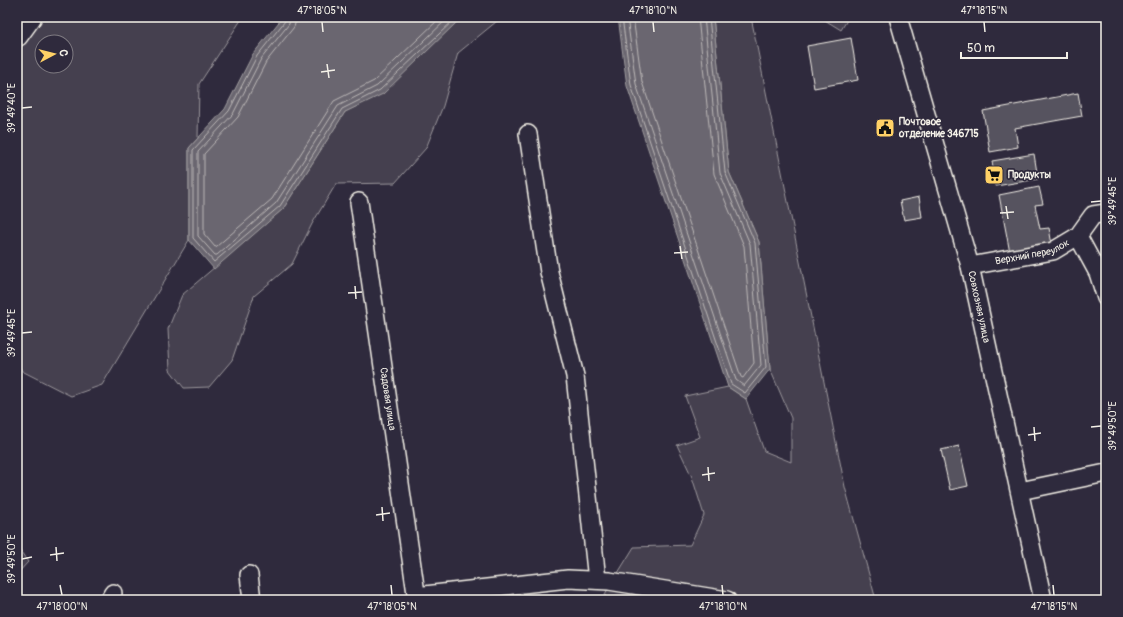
<svg xmlns="http://www.w3.org/2000/svg" width="1123" height="617" font-family="Pangolin,sans-serif">
	<style>
		.green { fill: #454050; stroke: #9c989c; fill-rule: evenodd }
		.water { fill: #6a6670; stroke: #a19ea0 }
		.lines { fill: none; stroke-linecap: round; stroke-linejoin: round }
		.shore { stroke: #bdb9b8; stroke-width: 1 }
		.building { fill: #56525f; stroke: #f4f1e8 }
		.street-casing { stroke: #f4f1e8; stroke-width: 20 }
		.secondary-casing { stroke: #f4f1e8; stroke-width: 25 }
		.street { stroke: #2f2a3d; stroke-width: 17 }
		.secondary { stroke: #2f2a3d; stroke-width: 22 }
		.ticks { fill: none; stroke: #f4f1e8; stroke-width: 1.5 }
		.labels { text-anchor: middle; dominant-baseline: central; stroke-width: 3.5; stroke-linejoin: round; paint-order: stroke }
		.poi-label { font-size: 10px; font-weight: bold; fill: #f4f1e8; stroke: #2f2a3d; text-anchor: start }
		.street-label { font-size: 10px; fill: #f4f1e8; stroke: #2f2a3d }
		.neatline { fill: none; stroke: #f4f1e8; stroke-width: 1.5 }
		.ticks-label { font-size: 10px; text-anchor: middle; fill: #f4f1e8 }
	</style>
	<rect width="100%" height="100%" fill="#2f2a3d"/>
	<filter id="ink" filterUnits="userSpaceOnUse"><feTurbulence type="fractalNoise" baseFrequency=".025" numOctaves="2"/><feDisplacementMap in="SourceGraphic" scale="8" xChannelSelector="R" yChannelSelector="G"/><feConvolveMatrix kernelMatrix="1 2 1 2 8 2 1 2 1" color-interpolation-filters="sRGB"/></filter>
	<g filter="url(#ink)">
		<g class="green">
			<path d="M17 17H243L199 84 198 138 189 148V240L102 385 71 396 22 371 17 362ZM42 42H66V66H42Z"/>
			<polygon points="462,17 502,17 458,53 443,106 426,148 395,183 336,184 312,224 292,264 254,296 232,360 209,387 184,388 170,370 168,329 182,295 283,209 345,112 383,93"/>
			<polygon points="713,17 751,17 845,487 876,600 606,600 605,594 634,547 690,545 704,515 692,477 677,445 700,437 685,396 728,387 746,399 764,451 791,462 791,418 770,369 759,242 729,172"/>
			<polygon points="820,17 849,17 841,30"/>
			<polygon points="17,546 28,562 17,574"/>
		</g>
		<g class="water">
			<polygon points="283,17 462,17 383,94 345,112 283,209 214,269 189,240 189,148 225,109 253,54"/>
			<polygon points="618,17 713,17 729,172 759,242 770,369 746,399 728,387 627,86"/>
		</g>
		<g class="lines">
			<g class="shore">
				<polyline points="285,17 285,21 257,56 229,111 193,150 193,238 214,262 280,206 342,109 380,90 457,17"/>
				<polyline points="290,17 289,24 261,59 233,114 198,152 198,236 215,255 217,255 276,203 338,106 377,86 449,17"/>
				<polyline points="297,17 294,27 266,62 238,117 204,154 204,234 215,247 217,246 272,199 334,101 374,81 441,17"/>
				<polyline points="622,17 631,85 731,384 745,393 766,367 755,243 725,172 709,17"/>
				<polyline points="627,17 636,84 736,380 744,386 761,365 750,244 720,173 704,17"/>
				<polyline points="633,17 642,82 741,377 743,378 754,363 744,246 714,174 698,17"/>
			</g>
		</g>
		<g class="building">
			<polygon points="851,38 858,80 814,88 807,46"/>
			<polygon points="1078,93 1082,116 1015,128 1018,147 990,152 983,111"/>
			<polygon points="1034,154 1038,179 996,186 992,161"/>
			<polygon points="1039,187 1043,204 1035,205 1040,229 1049,228 1052,245 1010,253 999,195"/>
			<polygon points="919,197 922,217 904,220 900,201"/>
			<polygon points="959,446 968,486 950,490 941,450"/>
		</g>
		<g class="lines">
			<g class="street-casing">
				<g id="street">
					<path id="s1" d="M898 17 970 266 1043 600"/>
					<polyline points="528,134 549,272 575,376 597,580"/>
					<path id="s2" d="M359 202 417 600"/>
					<polyline points="1078,236 1098,273 1106,298"/>
					<path id="s3" d="M970 266 1053 251 1078 236 1093 215 1106 213"/>
					<polyline points="1020,491 1106,473"/>
					<polyline points="249,575 252,600"/>
					<polyline points="416,596 568,579 609,581 727,600"/>
					<polyline points="109,600 113,593"/>
				</g>
			</g>
			<g class="secondary-casing">
				<polyline id="secondary" points="17,35 30,17"/>
			</g>
			<use href="#street" class="street"/>
			<use href="#secondary" class="secondary"/>
		</g>
	</g>
	<path class="ticks" d="M322 22 323 32M653 22 654 32M984 22 985 32M327 64 329 78M321 72 335 70M22 108 32 107M1091 202 1101 201M1006 206 1008 219M1000 213 1014 212M680 246 682 259M674 253 688 252M355 286 356 299M348 293 362 292M22 333 32 332M1034 427 1035 441M1091 427 1101 426M1028 435 1041 433M708 467 709 481M702 475 715 473M382 507 383 521M376 515 390 513M56 547 57 561M50 555 64 553M22 559 32 557M60 585 62 595M391 585 392 595M722 585 723 595M1053 585 1054 595"/>
	<defs>
		<g id="civic-square" transform="scale(1)"><rect x="-9" y="-9" width="18" height="18" rx="4" fill="#ffd166" stroke="#2f2a3d"/><path d="M-.6-6.5H3V-4.5H.6V-3L4-1V1h2V6H-6V1h2V-1L-.6-3ZM-1.2 2.5V6h2.4V2.5Z" fill="#111"/></g>
		<g id="supermarket-square" transform="scale(1)"><rect x="-9" y="-9" width="18" height="18" rx="4" fill="#ffd166" stroke="#2f2a3d"/><path d="M-6-5.5h2.5l.6 2H6L4.5 2H-2.5L-4.4-4H-6ZM-1.5 3.2a1.3 1.3 0 1 0 .1 0ZM3 3.2a1.3 1.3 0 1 0 .1 0Z" fill="#111"/></g>
	</defs>
	<g fill-rule="evenodd">
		<use href="#civic-square" x="885" y="128"/>
		<use href="#supermarket-square" x="994" y="175"/>
	</g>
	<g class="labels">
		<g class="poi-label">
			<text x="899" y="122">Почтовое<tspan x="899" dy="12">отделение 346715</tspan></text>
			<text x="1008" y="175">Продукты</text>
		</g>
		<g class="street-label">
			<text stroke="none"><textPath href="#s3" startOffset="64">Верхний переулок</textPath></text>
			<text stroke="none"><textPath href="#s1" startOffset="301">Совхозная улица</textPath></text>
			<text stroke="none"><textPath href="#s2" startOffset="199">Садовая улица</textPath></text>
		</g>
	</g>
	<rect width="1123" height="617" fill="none" stroke="#2f2a3d" stroke-width="44"/>
	<g transform="translate(54 54) rotate(83)"><circle r="19" fill="#2f2a3d" stroke="#7e7a81"/>
	<path d="M0-3L7 15L0 10L-7 15Z" fill="#ffd166"/>
	<text y="-6" font-size="11" font-weight="bold" text-anchor="middle" fill="#f4f1e8">С</text>
	</g>
	<path d="M961 52v6h106v-6" fill="none" stroke="#f4f1e8" stroke-width="2"/>
	<text x="967" y="52" font-size="12" fill="#f4f1e8" stroke="#2f2a3d" stroke-width="3" paint-order="stroke">50 m</text>
	<rect x="22" y="22" width="1079" height="573" class="neatline"/>
	<g class="ticks-label">
		<text x="322" y="14">47°18'05"N</text>
		<text x="653" y="14">47°18'10"N</text>
		<text x="984" y="14">47°18'15"N</text>
		<text transform="translate(11 108) rotate(-90)" y="4">39°49'40"E</text>
		<text transform="translate(1112 201) rotate(-90)" y="4">39°49'45"E</text>
		<text transform="translate(11 333) rotate(-90)" y="4">39°49'45"E</text>
		<text transform="translate(1112 426) rotate(-90)" y="4">39°49'50"E</text>
		<text transform="translate(11 559) rotate(-90)" y="4">39°49'50"E</text>
		<text x="62" y="610">47°18'00"N</text>
		<text x="392" y="610">47°18'05"N</text>
		<text x="723" y="610">47°18'10"N</text>
		<text x="1054" y="610">47°18'15"N</text>
	</g>
</svg>
